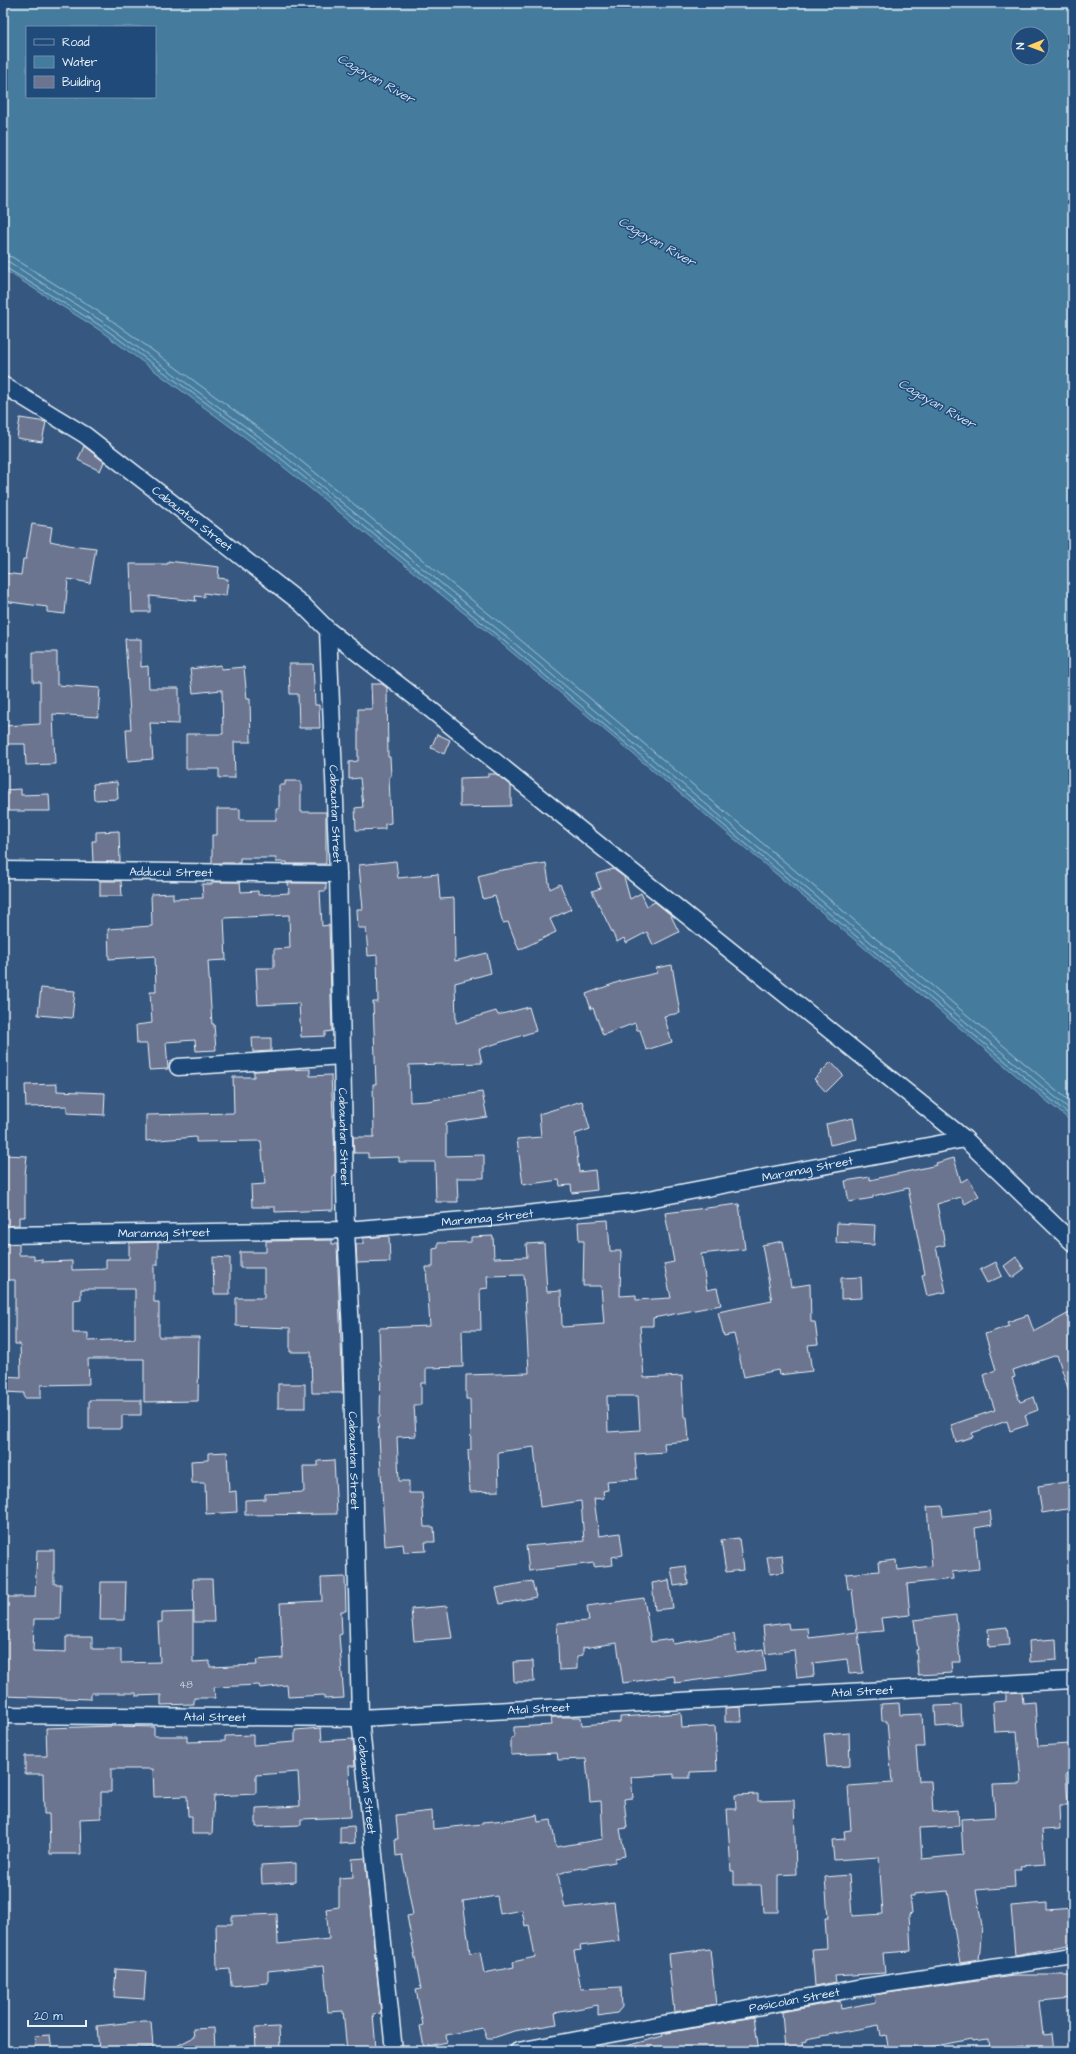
<svg xmlns="http://www.w3.org/2000/svg" width="1076" height="2054" font-family="'Architects Daughter',sans-serif">
	<style>
		.water { fill: #447c9e; stroke: #86abc2; fill-rule: evenodd }
		.lines { fill: none; stroke-linecap: round; stroke-linejoin: round }
		.shore { stroke: #a6c2d4; stroke-width: 1 }
		.building { fill: #6c748f; stroke: #e8f1f8; fill-rule: evenodd }
		.minor-casing { stroke: #e8f1f8; stroke-width: 19 }
		.minor { stroke: #1f4a7a; stroke-width: 16 }
		.labels { text-anchor: middle; dominant-baseline: central; stroke-width: 3; stroke-linejoin: round; paint-order: stroke }
		.number-label { font-size: 10px; fill: #c9d2de }
		.street-label { font-size: 12px; fill: #e8f1f8; stroke: #1f4a7a }
		.water-label { font-size: 13px; font-style: italic; fill: #cfdfea; stroke: #1f4a7a }
	</style>
	<rect width="100%" height="100%" fill="#365780"/>
	<filter id="ink" filterUnits="userSpaceOnUse"><feTurbulence type="fractalNoise" baseFrequency=".025" numOctaves="2"/><feDisplacementMap in="SourceGraphic" scale="8" xChannelSelector="R" yChannelSelector="G"/><feConvolveMatrix kernelMatrix="1 2 1 2 8 2 1 2 1" color-interpolation-filters="sRGB"/></filter>
	<g filter="url(#ink)">
		<path class="water" d="M3 3H1073V1123L496 639 270 456 98 329 3 269ZM27 27H155V97H27ZM1018 34H1042V58H1018Z"/>
		<g class="lines">
			<g class="shore">
				<polyline points="3,255 12,257 107,317 280,444 505,627 1073,1104"/>
				<polyline points="3,261 9,262 103,322 276,449 501,632 1073,1112"/>
				<polyline points="3,266 101,326 273,452 498,636 1073,1118"/>
			</g>
		</g>
		<g class="building">
			<polygon points="20,418 46,422 42,442 17,438"/>
			<polygon points="84,446 104,462 100,471 78,460"/>
			<polygon points="32,524 52,527 50,541 78,547 78,546 96,548 90,583 68,579 65,614 47,612 47,607 3,601 5,573 21,575 23,559 26,559"/>
			<polygon points="168,561 219,567 218,578 228,579 226,596 204,593 204,597 195,596 196,601 150,596 150,612 132,612 130,564 168,564"/>
			<polygon points="125,639 141,639 141,667 148,666 149,688 179,688 179,724 150,723 153,759 128,761 126,729 131,729"/>
			<polygon points="33,652 57,652 57,685 100,688 98,717 53,714 55,764 26,765 25,744 3,744 3,726 40,724 40,682 33,682"/>
			<polygon points="289,664 313,664 315,705 319,705 320,728 299,728 298,694 290,694"/>
			<polygon points="221,665 221,669 244,667 247,699 250,699 251,742 234,742 235,778 219,778 219,769 186,769 186,734 223,734 222,690 193,693 190,669"/>
			<polygon points="371,684 382,684 387,688 388,757 390,757 391,776 389,777 391,823 385,824 385,829 356,830 355,808 363,807 360,778 349,779 349,762 358,761 358,709 372,709"/>
			<polygon points="437,734 450,740 444,754 431,748"/>
			<polygon points="488,774 496,774 511,786 511,806 460,807 460,778 488,777"/>
			<polygon points="285,781 301,781 301,812 326,812 326,864 287,864 287,862 276,862 276,858 240,858 240,863 212,863 212,835 217,835 217,809 240,809 240,820 276,820 276,809 279,809 279,785 285,785"/>
			<polygon points="117,782 118,799 94,800 93,784"/>
			<polygon points="21,789 21,795 49,794 50,811 3,811 3,790"/>
			<polygon points="119,831 120,862 93,862 92,841 96,841 96,832"/>
			<polygon points="396,861 398,878 438,874 440,899 454,898 455,961 487,953 491,973 455,983 456,1023 496,1011 498,1015 529,1007 536,1031 479,1049 482,1063 409,1065 410,1102 427,1101 482,1092 487,1117 446,1123 446,1156 484,1155 484,1178 457,1178 458,1202 436,1202 435,1162 399,1162 399,1157 368,1158 368,1153 354,1153 353,1137 374,1137 373,1084 376,1084 373,1002 378,1002 377,955 368,956 366,928 358,928 357,909 363,909 359,865"/>
			<polygon points="546,863 550,889 560,884 571,909 550,919 556,932 519,950 508,922 503,923 495,896 483,899 478,876 496,871"/>
			<polygon points="613,869 624,877 630,899 641,893 647,906 655,902 670,914 679,932 653,945 647,932 626,943 624,938 617,942 592,891 601,888 596,874"/>
			<polygon points="100,881 121,881 122,896 100,896"/>
			<polygon points="212,882 240,882 241,892 258,891 258,895 289,893 288,883 326,883 326,891 320,891 322,926 329,925 332,1031 325,1032 325,1036 301,1037 299,1003 258,1005 256,968 274,968 274,949 290,948 289,915 224,918 226,960 208,961 212,1024 214,1024 216,1050 196,1051 195,1040 166,1042 168,1069 149,1070 147,1044 137,1044 136,1025 152,1023 150,992 156,992 155,956 109,959 108,929 152,926 151,894 173,893 173,899 203,898 202,884 212,884"/>
			<polygon points="672,965 680,1013 664,1016 672,1042 646,1050 640,1030 637,1030 635,1023 603,1035 593,1008 591,1009 586,994 621,981 657,973 656,968"/>
			<polygon points="41,988 75,991 72,1018 38,1015"/>
			<polygon points="252,1038 271,1038 271,1051 253,1052"/>
			<polygon points="831,1062 843,1075 826,1092 814,1079"/>
			<polygon points="310,1069 310,1076 331,1075 335,1154 335,1176 333,1176 333,1210 275,1212 275,1207 252,1207 251,1185 265,1184 261,1141 196,1142 196,1137 146,1141 146,1115 234,1113 233,1077 254,1077 254,1071"/>
			<polygon points="57,1084 57,1091 105,1093 104,1115 67,1113 67,1106 26,1107 25,1085"/>
			<polygon points="582,1101 590,1129 575,1134 579,1172 595,1170 597,1190 572,1193 571,1185 560,1186 559,1180 523,1185 517,1139 541,1137 539,1114"/>
			<polygon points="853,1118 857,1139 830,1145 826,1124"/>
			<polygon points="4,1155 27,1156 25,1175 25,1217 19,1217 19,1225 3,1226"/>
			<polygon points="954,1158 961,1182 968,1178 979,1196 965,1204 961,1197 937,1204 945,1245 936,1247 946,1292 927,1296 922,1275 925,1274 908,1188 873,1196 873,1198 849,1202 845,1181 870,1177 870,1180 937,1165 936,1163"/>
			<path d="M739 1204 745 1249 701 1254 707 1290 717 1288 721 1305 653 1318V1326H640L644 1378 682 1376 684 1417H687L689 1441 664 1443 665 1452 635 1454 637 1479 607 1481 608 1490 603 1491 604 1498 594 1499 599 1536 620 1533 623 1555 612 1557 613 1565 594 1567V1563L529 1571 526 1546 584 1541 581 1501 540 1507 534 1447 498 1452 499 1491 470 1492 468 1450H471L470 1399H466V1375L529 1373 524 1275 487 1276 488 1288 480 1289 481 1330H462L463 1367 426 1368V1383H421V1405H414L416 1436 397 1437 399 1481H409V1493H422L424 1527H434L435 1542H425L426 1551 404 1552 403 1544 385 1546 378 1417H380L381 1365H380L379 1328 430 1326 426 1267H433V1249L438 1248V1243L471 1242V1237L493 1236 494 1258 527 1257 526 1244 544 1243 547 1292 561 1291 562 1327 604 1324 601 1286H583L584 1241H579L578 1222 608 1220 610 1251H621L620 1296 636 1295V1300L671 1298 664 1264 674 1262 665 1213ZM607 1396H638L640 1430 608 1432Z"/>
			<polygon points="837,1223 875,1225 874,1245 836,1243"/>
			<polygon points="389,1236 390,1262 357,1263 356,1244 363,1244 363,1238"/>
			<polygon points="332,1240 332,1244 337,1244 343,1393 312,1393 311,1352 290,1352 290,1328 236,1326 236,1298 264,1298 264,1268 240,1268 240,1252 266,1252 266,1241"/>
			<polygon points="783,1241 791,1287 810,1284 811,1322 815,1322 818,1344 808,1345 812,1371 779,1375 778,1370 744,1377 734,1334 724,1336 718,1312 772,1301 762,1245"/>
			<path d="M158 1242V1265H154V1302H159V1337H199L198 1401 144 1402V1359H88L89 1384 41 1385V1398H24V1393L3 1392V1376L21 1377 20 1344H15V1280H3V1244H19V1255H34V1260L42 1259V1262L72 1261V1270L106 1269V1259H129V1243ZM81 1289H135V1339L88 1341V1333H73V1300L81 1299Z"/>
			<polygon points="213,1257 230,1258 230,1294 214,1294"/>
			<polygon points="1016,1257 1024,1269 1012,1278 1004,1266"/>
			<polygon points="996,1262 1002,1276 987,1283 980,1270"/>
			<polygon points="861,1277 862,1298 841,1299 841,1278"/>
			<polygon points="1073,1311 1073,1393 1070,1394 1057,1355 1013,1370 1015,1377 1012,1378 1020,1402 1034,1397 1038,1410 1025,1415 1028,1425 1010,1431 1007,1421 972,1433 973,1437 956,1442 951,1425 995,1410 983,1375 996,1370 985,1334 1009,1326 1007,1322 1028,1315 1034,1332"/>
			<rect x="278" y="1384" width="27" height="24"/>
			<polygon points="89,1400 141,1400 141,1415 122,1415 122,1429 89,1429"/>
			<polygon points="227,1452 229,1492 236,1491 237,1512 206,1514 205,1483 192,1483 191,1461 208,1460 208,1453"/>
			<polygon points="334,1460 337,1514 245,1515 245,1500 265,1499 265,1494 304,1492 303,1466 318,1466 318,1461"/>
			<polygon points="1073,1481 1073,1508 1042,1513 1038,1486"/>
			<polygon points="942,1506 943,1516 990,1511 992,1525 975,1528 979,1569 952,1572 953,1579 907,1584 910,1615 881,1618 883,1631 858,1633 863,1673 849,1674 847,1659 813,1663 814,1676 797,1678 794,1650 766,1654 763,1626 788,1623 789,1629 808,1628 809,1638 857,1632 852,1589 848,1589 846,1574 879,1571 878,1562 896,1560 897,1570 932,1566 927,1507"/>
			<polygon points="739,1538 743,1570 726,1572 721,1540"/>
			<polygon points="37,1550 54,1550 54,1584 61,1584 60,1619 34,1619 33,1651 66,1652 66,1637 92,1637 92,1649 121,1649 121,1663 160,1662 158,1622 162,1622 162,1613 193,1612 193,1662 210,1661 210,1667 257,1665 256,1660 283,1658 280,1603 322,1601 321,1578 345,1577 346,1611 341,1611 342,1634 339,1635 344,1698 324,1699 324,1695 288,1697 287,1685 260,1688 259,1685 214,1687 215,1698 194,1698 194,1704 161,1705 161,1695 136,1696 136,1693 91,1693 91,1699 3,1696 3,1597 35,1597"/>
			<polygon points="782,1555 784,1572 770,1574 767,1557"/>
			<polygon points="686,1566 688,1584 674,1586 671,1568"/>
			<polygon points="193,1579 212,1579 214,1622 194,1622"/>
			<polygon points="669,1580 673,1608 655,1610 652,1583"/>
			<polygon points="532,1581 536,1597 500,1604 496,1588"/>
			<polygon points="101,1582 126,1582 125,1620 100,1620"/>
			<polygon points="644,1598 651,1642 672,1639 673,1644 734,1634 737,1653 763,1649 766,1671 675,1683 674,1676 623,1683 617,1643 583,1648 583,1655 577,1656 577,1669 559,1670 557,1623 589,1621 587,1606"/>
			<polygon points="447,1606 452,1638 414,1641 411,1609"/>
			<polygon points="956,1615 960,1662 951,1662 952,1673 918,1675 916,1650 918,1650 914,1620"/>
			<polygon points="1007,1627 1009,1645 989,1647 988,1629"/>
			<polygon points="1056,1639 1057,1660 1030,1662 1029,1641"/>
			<polygon points="533,1661 534,1682 514,1682 513,1662"/>
			<polygon points="1022,1692 1023,1703 1035,1702 1038,1746 1069,1744 1071,1773 1066,1774 1068,1805 1059,1805 1060,1829 1042,1830 1045,1864 1020,1866 1021,1869 1014,1869 1015,1887 976,1890 982,1926 979,1960 960,1963 948,1891 914,1894 914,1896 910,1896 912,1913 909,1914 911,1951 883,1953 885,1973 835,1976 836,1982 815,1986 812,1949 827,1948 825,1918 828,1918 825,1877 849,1875 852,1916 883,1914 879,1857 834,1860 832,1840 845,1839 844,1831 851,1830 848,1786 892,1783 887,1721 882,1721 881,1704 899,1703 900,1715 922,1714 924,1747 916,1747 919,1781 931,1781 933,1812 958,1810 959,1826 920,1828 922,1859 963,1855 961,1819 995,1817 993,1785 1021,1784 1017,1731 995,1732 993,1702 1006,1701 1006,1693"/>
			<polygon points="961,1705 962,1725 936,1727 935,1706"/>
			<polygon points="741,1707 742,1722 725,1722 725,1708"/>
			<path d="M681 1713 682 1728 715 1726 717 1771 690 1772V1778H674V1774L631 1777 633 1798 624 1799 627 1828 620 1829 625 1856 615 1858V1862L565 1871V1872L558 1874 565 1908 614 1902 619 1941 580 1946 581 1950 574 1951 581 1989 621 1987 622 2007 617 2013 598 2016V2005L555 2013 557 2024 514 2031 493 2038H487L483 2028 446 2035 447 2042 424 2047 420 2026 423 2025 416 1990 421 1989 407 1916 413 1915 402 1855 396 1856 395 1839H398L396 1815 432 1811 433 1829 482 1824V1822L518 1819 537 1815 538 1822 551 1820 556 1847 603 1839 601 1801 590 1802 586 1759 558 1760 557 1753 511 1755V1738L514 1737V1727L552 1725 551 1717H581L582 1725 620 1722V1717ZM497 1896 500 1914 522 1910 525 1926 529 1925 535 1957 513 1962 514 1967 484 1973 480 1951 470 1953 463 1901Z"/>
			<polygon points="115,1726 154,1727 154,1736 187,1736 187,1742 225,1741 225,1736 253,1735 253,1745 295,1742 295,1730 321,1728 322,1741 353,1739 355,1766 349,1766 351,1817 301,1819 301,1825 256,1827 256,1808 300,1806 298,1772 256,1775 256,1794 214,1796 212,1834 192,1834 192,1816 188,1816 187,1796 154,1797 153,1769 111,1769 111,1792 101,1792 101,1818 80,1819 81,1854 50,1854 49,1814 44,1814 43,1774 25,1774 25,1756 47,1756 46,1728"/>
			<polygon points="849,1732 850,1766 827,1767 824,1734"/>
			<polygon points="758,1794 758,1801 794,1800 796,1874 778,1875 778,1912 763,1912 761,1885 734,1885 734,1871 731,1871 727,1809 736,1809 735,1795"/>
			<polygon points="354,1826 355,1843 340,1844 340,1827"/>
			<polygon points="365,1858 381,2013 373,2014 376,2049 347,2051 343,2011 328,2012 324,1965 268,1971 268,1983 231,1986 230,1969 217,1970 216,1924 232,1924 232,1916 277,1914 278,1944 329,1939 326,1909 339,1907 339,1878 353,1877 352,1859"/>
			<polygon points="296,1863 296,1882 262,1884 261,1865"/>
			<polygon points="1046,1903 1046,1910 1073,1908 1073,1944 1015,1955 1011,1906"/>
			<polygon points="710,1949 716,2005 674,2012 668,1954"/>
			<polygon points="116,1969 146,1971 144,1999 114,1997"/>
			<polygon points="1013,1975 1073,1975 1073,1998 1039,2001 1043,2035 1051,2034 1053,2051 1023,2051 1022,2045 990,2050 989,2039 972,2041 971,2039 911,2051 889,2051 886,2035 881,2036 879,2025 806,2039 806,2041 802,2042 803,2051 785,2051 782,2012 840,2001 841,2009 875,2002 874,1995"/>
			<polygon points="754,2017 759,2051 626,2051 626,2046 663,2036 662,2034"/>
			<polygon points="143,2021 151,2021 153,2047 99,2051 97,2026"/>
			<polygon points="279,2027 280,2048 256,2050 255,2028"/>
			<polygon points="214,2028 215,2051 167,2051 194,2037 193,2029"/>
			<polygon points="50,2035 52,2051 36,2051 34,2036"/>
		</g>
		<g class="lines">
			<g class="minor-casing">
				<g id="minor">
					<path id="s1" d="M3 385 85 435 302 604 328 630 338 874 346 1230 351 1333 360 1718 394 2051"/>
					<polyline points="328,630 425,705 965,1139 1073,1243"/>
					<path id="s2" d="M3 870 338 874"/>
					<polyline points="178,1067 342,1056"/>
					<path id="s3" d="M3 1235 346 1230 489 1218 633 1202 965 1139"/>
					<path id="s4" d="M3 1715 360 1718 1073 1680"/>
					<path id="s5" d="M518 2051 858 1988 1073 1956"/>
				</g>
			</g>
			<use href="#minor" class="minor"/>
		</g>
	</g>
	<g class="labels">
		<g class="number-label">
			<text x="186" y="1685">48</text>
		</g>
		<g class="street-label">
			<text stroke="none"><textPath href="#s1" startOffset="232">Cabauatan Street</textPath></text>
			<text stroke="none"><textPath href="#s1" startOffset="592">Cabauatan Street</textPath></text>
			<text stroke="none"><textPath href="#s2" startOffset="168">Adducul Street</textPath></text>
			<text stroke="none"><textPath href="#s1" startOffset="915">Cabauatan Street</textPath></text>
			<text stroke="none"><textPath href="#s3" startOffset="809">Maramag Street</textPath></text>
			<text stroke="none"><textPath href="#s3" startOffset="485">Maramag Street</textPath></text>
			<text stroke="none"><textPath href="#s3" startOffset="161">Maramag Street</textPath></text>
			<text stroke="none"><textPath href="#s1" startOffset="1239">Cabauatan Street</textPath></text>
			<text stroke="none"><textPath href="#s4" startOffset="860">Atal Street</textPath></text>
			<text stroke="none"><textPath href="#s4" startOffset="536">Atal Street</textPath></text>
			<text stroke="none"><textPath href="#s4" startOffset="212">Atal Street</textPath></text>
			<text stroke="none"><textPath href="#s1" startOffset="1564">Cabauatan Street</textPath></text>
			<text stroke="none"><textPath href="#s5" startOffset="281">Pasicolan Street</textPath></text>
		</g>
		<g class="water-label">
			<text transform="translate(376 79) rotate(30)">Cagayan River</text>
			<text transform="translate(657 242) rotate(30)">Cagayan River</text>
			<text transform="translate(937 404) rotate(30)">Cagayan River</text>
		</g>
	</g>
	<rect width="1076" height="2054" fill="none" stroke="#1f4a7a" stroke-width="16"/>
	<rect x="8" y="8" width="1060" height="2038" fill="none" stroke="#e8f1f8" stroke-width="1.5" filter="url(#ink)"/>
	<rect x="26" y="26" width="130" height="72" fill="#1f4a7a" stroke="#6f8dac"/>
	<rect x="34" y="39" width="20" height="6" fill="#1f4a7a" stroke="#6f8dac"/>
	<text x="62" y="46" font-size="12" fill="#e8f1f8">Road</text>
	<rect x="34" y="56" width="20" height="12" fill="#447c9e" stroke="#6f8dac"/>
	<text x="62" y="66" font-size="12" fill="#e8f1f8">Water</text>
	<rect x="34" y="76" width="20" height="12" fill="#6c748f" stroke="#6f8dac"/>
	<text x="62" y="86" font-size="12" fill="#e8f1f8">Building</text>
	<g transform="translate(1030 46) rotate(269)"><circle r="19" fill="#1f4a7a" stroke="#6f8dac"/>
	<path d="M0-3L7 15L0 10L-7 15Z" fill="#ffd166"/>
	<text y="-6" font-size="11" font-weight="bold" text-anchor="middle" fill="#e8f1f8">N</text>
	</g>
	<path d="M28 2020v6h58v-6" fill="none" stroke="#e8f1f8" stroke-width="2"/>
	<text x="34" y="2020" font-size="12" fill="#e8f1f8" stroke="#1f4a7a" stroke-width="3" paint-order="stroke">20 m</text>
</svg>
